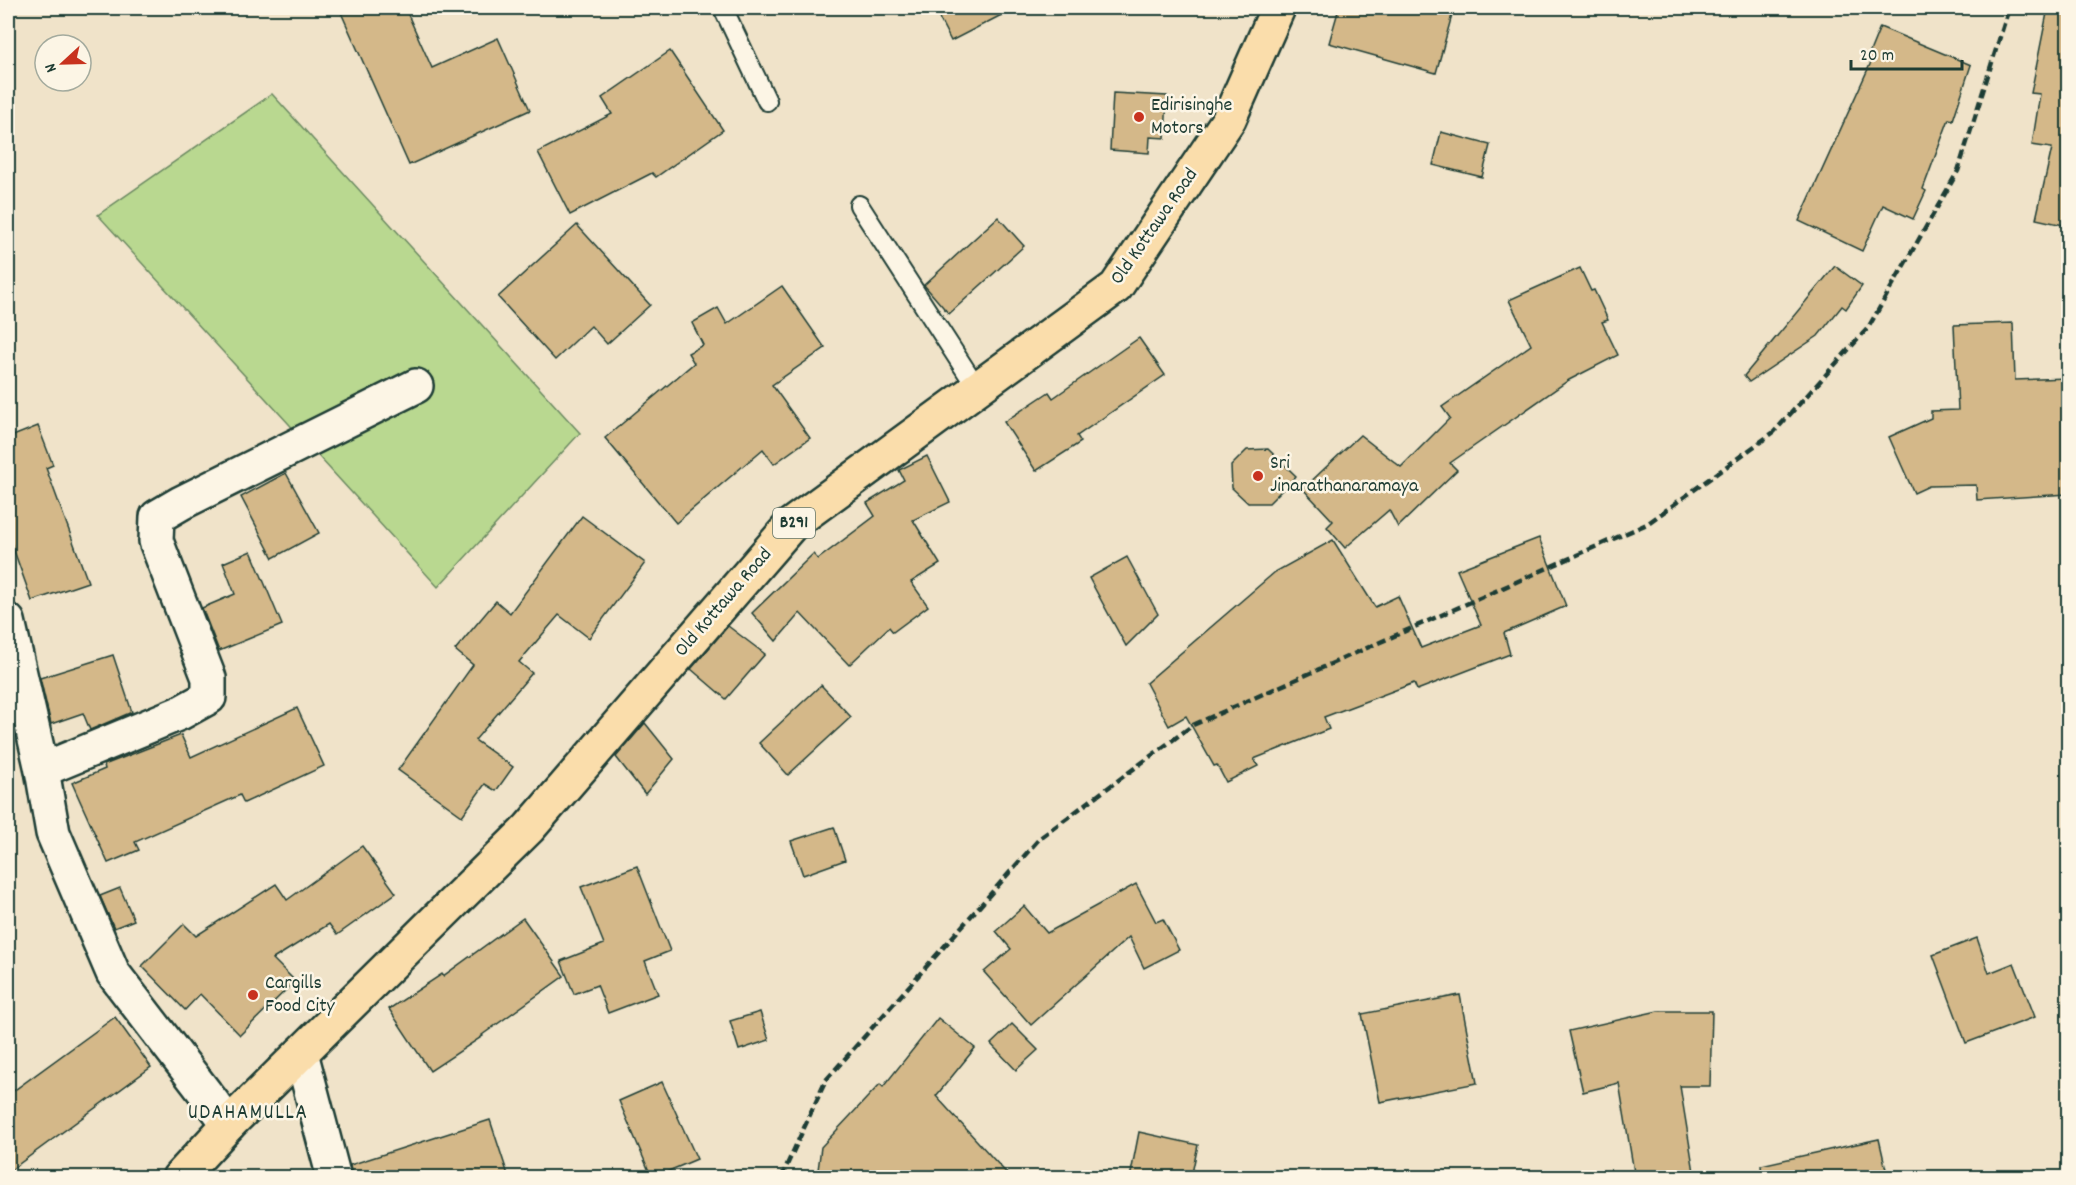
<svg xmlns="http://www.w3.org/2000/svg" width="2076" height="1185" font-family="Dekko,sans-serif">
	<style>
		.green { fill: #b9d890; stroke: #6c8a62; stroke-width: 1.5 }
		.building { fill: #d4b889; stroke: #1f3d34; stroke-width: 1.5 }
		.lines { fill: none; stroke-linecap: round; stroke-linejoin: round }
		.lane-casing { stroke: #1f3d34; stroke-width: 22 }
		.street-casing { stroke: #1f3d34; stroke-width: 38 }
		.secondary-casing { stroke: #1f3d34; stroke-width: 38 }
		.primary-casing { stroke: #1f3d34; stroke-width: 38 }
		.lane { stroke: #fcf5e5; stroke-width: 18 }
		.street { stroke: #fcf5e5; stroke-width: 33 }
		.secondary { stroke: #fcf5e5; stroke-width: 33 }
		.primary { stroke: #faddab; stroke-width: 33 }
		.rail { stroke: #1f3d34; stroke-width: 4.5; stroke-dasharray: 9 4.5; stroke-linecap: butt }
		.poi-dot { fill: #c8321e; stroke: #fcf5e5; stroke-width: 2 }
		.labels { text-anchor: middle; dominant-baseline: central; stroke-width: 5; stroke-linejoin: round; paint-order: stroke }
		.shield { fill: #fcf5e5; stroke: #617469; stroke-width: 1.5 }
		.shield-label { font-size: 18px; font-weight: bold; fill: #1f3d34 }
		.poi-label { font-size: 20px; fill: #1f3d34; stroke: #fcf5e5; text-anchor: start }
		.street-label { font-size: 20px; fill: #1f3d34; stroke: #fcf5e5 }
		.neighbourhood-label { font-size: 21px; letter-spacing: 1.5px; fill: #1f3d34; stroke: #fcf5e5 }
	</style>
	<rect width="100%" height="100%" fill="#f0e3c9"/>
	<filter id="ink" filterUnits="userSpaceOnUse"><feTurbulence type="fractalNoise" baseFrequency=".0167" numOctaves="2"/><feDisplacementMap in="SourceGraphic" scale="12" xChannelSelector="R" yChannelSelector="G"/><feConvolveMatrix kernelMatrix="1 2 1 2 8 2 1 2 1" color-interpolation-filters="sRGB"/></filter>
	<g filter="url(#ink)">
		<polygon class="green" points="272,94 580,433 438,587 98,215"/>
		<g class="building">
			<polygon points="339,8 405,8 432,68 498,38 530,110 409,165"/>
			<polygon points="934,8 1015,8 951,41"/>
			<polygon points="1339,8 1454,8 1436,73 1329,43"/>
			<polygon points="2048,8 2068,8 2068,226 2036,219 2052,148 2032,145 2040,94 2031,93"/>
			<polygon points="1880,27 1971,65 1953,120 1949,119 1923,189 1926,191 1913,219 1883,205 1862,251 1799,221 1872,60 1867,59"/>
			<polygon points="670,51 723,130 656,177 652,173 570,215 538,152 612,114 602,98"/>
			<polygon points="1113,93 1167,96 1165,138 1150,137 1149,153 1110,150"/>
			<polygon points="1441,132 1490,145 1482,177 1433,165"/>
			<polygon points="998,217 1024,246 949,314 924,285"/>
			<polygon points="577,225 650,305 607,344 591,326 555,360 498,297"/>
			<polygon points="1835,266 1862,286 1846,309 1842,306 1818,336 1749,382 1744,376"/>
			<polygon points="1580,268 1591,291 1594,290 1608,320 1602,322 1618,355 1569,380 1450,463 1457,470 1398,527 1389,510 1345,548 1327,527 1333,521 1303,489 1360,435 1401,467 1450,418 1442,407 1531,345 1509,300"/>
			<polygon points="782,286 825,348 772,385 810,438 774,464 763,449 676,523 605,438 694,363 688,353 703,345 692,323 718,308 727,324"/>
			<polygon points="2013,323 2015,380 2068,378 2068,494 1977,500 1976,485 1929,486 1914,493 1889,437 1931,418 1931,411 1958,410 1954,325"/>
			<polygon points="1139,338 1165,375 1077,436 1081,442 1036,471 1004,422 1049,392 1053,398"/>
			<polygon points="38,426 53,465 46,468 88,582 32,601 8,534 8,438"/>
			<polygon points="1268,449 1296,476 1269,503 1248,503 1232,488 1231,466 1247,450"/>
			<polygon points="927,456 950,502 913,520 940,564 911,582 928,606 893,632 889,627 849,665 800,613 776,641 752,613 813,554 818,559 875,516 867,503 904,480 899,470"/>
			<polygon points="286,473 319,533 273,558 241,497"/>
			<polygon points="582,516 645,563 589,638 559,615 519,662 532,673 475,740 513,767 496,791 485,784 462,816 398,770 473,665 455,650 496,601 510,613"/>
			<polygon points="1539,538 1566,606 1504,633 1510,654 1417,690 1414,683 1324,717 1329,729 1254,759 1258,766 1226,782 1217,765 1214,766 1186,716 1169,726 1146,683 1275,572 1333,540 1375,607 1398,596 1421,648 1481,625 1457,570"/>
			<polygon points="251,551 282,625 219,651 202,608 235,594 223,563"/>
			<polygon points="1127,557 1158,614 1126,646 1089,578"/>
			<polygon points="728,626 765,654 726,699 691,669"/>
			<polygon points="113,655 132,712 90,730 83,713 51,724 40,678"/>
			<polygon points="821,685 851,717 788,775 759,743"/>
			<polygon points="297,708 324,766 244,803 240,795 135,842 139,850 108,863 72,783 105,769 104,765 181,735 191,757"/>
			<polygon points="645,723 674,759 645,794 616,757"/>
			<polygon points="834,827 845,860 803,875 791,841"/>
			<polygon points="362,846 396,893 337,935 329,924 273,959 295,981 240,1035 200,994 185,1010 142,966 184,924 196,936 276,884 287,900"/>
			<polygon points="637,866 670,951 645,961 658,994 608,1013 597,985 574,994 561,961 604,944 581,887"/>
			<polygon points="1136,884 1156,922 1163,919 1179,950 1144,968 1129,937 1031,1025 984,972 1011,949 996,931 1024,906 1047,933"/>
			<polygon points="120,888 134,920 114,928 100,896"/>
			<polygon points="523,918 564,976 482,1035 483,1036 430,1071 389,1009 442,974 443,976"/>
			<polygon points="1977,938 1989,973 2014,963 2035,1017 1966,1043 1933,955"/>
			<polygon points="1460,995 1477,1083 1380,1102 1362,1014"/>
			<polygon points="1658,1011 1712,1011 1710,1086 1680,1086 1695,1178 1635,1178 1619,1083 1583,1092 1569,1031"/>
			<polygon points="760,1012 769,1040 739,1050 730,1021"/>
			<polygon points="115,1017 151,1067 8,1172 8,1095"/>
			<polygon points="938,1018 975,1048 936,1096 1011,1178 817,1178 821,1147 880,1084 883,1087"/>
			<polygon points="1012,1024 1038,1050 1016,1070 991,1044"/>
			<polygon points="662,1082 697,1159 652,1178 619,1101"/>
			<polygon points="490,1120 509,1178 352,1178 350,1165"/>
			<polygon points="1139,1132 1198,1145 1191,1178 1130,1178"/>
			<polygon points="1879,1139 1888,1178 1762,1178 1761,1165"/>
		</g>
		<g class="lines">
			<g class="lane-casing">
				<g id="lane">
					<polyline points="723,8 767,101"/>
					<polyline points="859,205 977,388"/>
				</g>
			</g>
			<g class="street-casing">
				<g id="street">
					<polyline points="8,621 42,770 53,833 113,973 229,1124"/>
					<polyline points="42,770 180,713 209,697 209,678 156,541 157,517 181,503 416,386"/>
				</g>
			</g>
			<g class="secondary-casing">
				<polyline id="secondary" points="301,1053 334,1178"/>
			</g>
			<g class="primary-casing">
				<polyline id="primary" points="179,1178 229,1124 529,828 792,524 1116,287 1229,119 1278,8"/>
			</g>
			<use href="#lane" class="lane"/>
			<use href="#street" class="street"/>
			<use href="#secondary" class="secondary"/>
			<use href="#primary" class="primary"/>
			<polyline class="rail" points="781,1178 826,1080 1040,838 1193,725 1647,524 1774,432 1868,328 1958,171 2009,8"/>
		</g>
	</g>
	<g class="poi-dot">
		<circle cx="1139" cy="117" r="6"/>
		<circle cx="1258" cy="476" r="6"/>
		<circle cx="253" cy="995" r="6"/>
	</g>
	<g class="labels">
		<rect class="shield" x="773" y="508" width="42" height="30" rx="4.5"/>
		<g class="shield-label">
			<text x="794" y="523">B291</text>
		</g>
		<g class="poi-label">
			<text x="1151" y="106">Edirisinghe<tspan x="1151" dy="23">Motors</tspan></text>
			<text x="1270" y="464">Sri<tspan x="1270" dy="23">Jinarathanaramaya</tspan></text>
			<text x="265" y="984">Cargills<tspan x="265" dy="23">Food City</tspan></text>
		</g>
		<g class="street-label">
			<text transform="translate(1155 227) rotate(-55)">Old Kottawa Road</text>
			<text transform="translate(724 603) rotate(-49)">Old Kottawa Road</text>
		</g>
		<g class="neighbourhood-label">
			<text x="248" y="1114">UDAHAMULLA</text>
		</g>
	</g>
	<rect width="2076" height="1185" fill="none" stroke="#fcf5e5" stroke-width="30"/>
	<rect x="15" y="15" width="2046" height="1155" fill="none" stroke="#1f3d34" stroke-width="2" filter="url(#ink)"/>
	<g transform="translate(63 63) rotate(248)"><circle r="28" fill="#fcf5e5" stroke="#a4ab9e" stroke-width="1.5"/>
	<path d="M0-4.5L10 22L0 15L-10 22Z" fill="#c8321e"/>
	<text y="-9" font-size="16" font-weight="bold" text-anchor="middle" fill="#1f3d34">N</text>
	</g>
	<path d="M1851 60v9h111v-9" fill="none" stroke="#1f3d34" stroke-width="3"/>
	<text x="1860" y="60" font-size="18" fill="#1f3d34" stroke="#fcf5e5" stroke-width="4.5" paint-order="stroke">20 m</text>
</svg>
